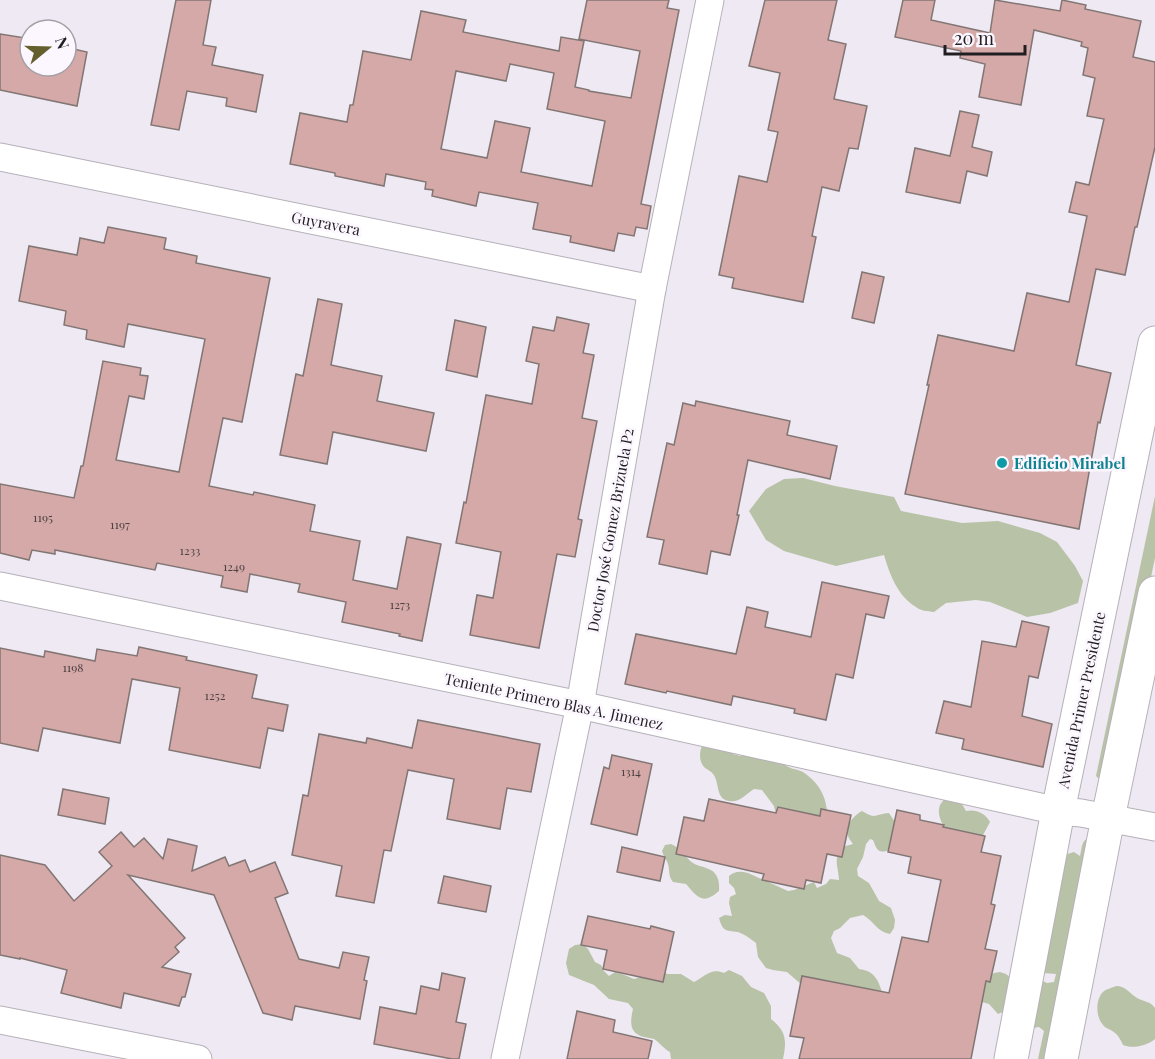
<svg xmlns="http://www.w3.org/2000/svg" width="1155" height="1059" font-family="'Playfair Display',serif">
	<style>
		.green { fill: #b8c2a7 }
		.building { fill: #d4a9a7; stroke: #827675; stroke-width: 1.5; fill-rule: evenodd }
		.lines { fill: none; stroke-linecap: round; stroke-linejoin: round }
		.minor-casing { stroke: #b6b0b9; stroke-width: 29 }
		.secondary-casing { stroke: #b6b0b9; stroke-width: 35 }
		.minor { stroke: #fff; stroke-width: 27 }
		.secondary { stroke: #fff; stroke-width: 33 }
		.culture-dot { fill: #0f9aa8; stroke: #fcf7ff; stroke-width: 2 }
		.labels { text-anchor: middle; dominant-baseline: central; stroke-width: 5; stroke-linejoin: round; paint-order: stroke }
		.number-label { font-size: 12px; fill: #4e4143 }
		.street-label { font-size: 15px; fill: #211e22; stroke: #fcf7ff }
		.culture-label { font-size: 15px; font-weight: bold; fill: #0d838f; stroke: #fcf7ff; text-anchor: start }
	</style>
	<rect width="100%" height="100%" fill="#efe9f3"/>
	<g class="green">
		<path d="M803 478 835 486 894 497 901 511 962 523 998 521 1040 533 1057 542 1075 566 1083 581 1078 603 1050 613 1027 617 990 602 976 600 946 603 934 612C928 611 920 611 916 607 897 595 890 575 884 555L836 566 784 551 766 540 749 511 766 489 784 479Z"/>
		<polygon points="1155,496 1155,558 1109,779 1101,781 1096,776"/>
		<path d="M709 744 723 745 733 754 740 756 748 754 778 753C780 756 782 762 785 765 790 769 797 769 803 772 822 785 827 799 828 821L777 819 774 806 762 790 754 789C746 794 740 803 729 801 715 799 720 782 713 774 711 771 708 770 705 768 699 762 699 753 702 746Z"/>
		<path d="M945 799H959L966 811C976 809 985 813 990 822L982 837 945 829C939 818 935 807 945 799Z"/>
		<path d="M862 811C877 820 874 814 889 813L895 822 889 850C878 854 877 850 873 840L870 839 866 844 863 857 857 869 858 876 869 883 879 901 891 908 895 920 894 928 890 934C877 932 874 921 863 915L850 918 840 928 834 931 831 938 837 953 850 958 859 969C874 971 878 979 882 992L802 985 787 972 773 970 766 968 758 957 756 943C751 939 744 934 738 932 725 930 723 932 719 918L725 915 732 916 729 903 730 897 736 894 734 888 729 883V876C735 871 740 871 748 873L788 891 794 890 814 882 817 888 826 884 830 879 839 880C838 863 833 863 842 847L853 844C851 841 849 839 848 836 844 826 854 815 862 811Z"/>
		<path d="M1090 838 1051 1059H1038L1044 1031 1039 1027 1026 1029 1035 977 1047 983 1054 982 1056 974 1043 973 1061 856 1074 852 1080 856C1082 849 1081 839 1090 838Z"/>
		<path d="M671 844C684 850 684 857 693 863 697 866 702 866 706 868 717 871 720 880 719 891 703 905 698 898 686 884L673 882C668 876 670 871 668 864 667 860 663 856 662 851L665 845Z"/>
		<path d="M583 944 588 949 595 962 601 965 604 971 609 976 615 972 622 974 634 979 641 977 649 967 662 968 667 974H681L694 982C704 977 711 967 724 973L729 970 742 976 751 987 764 993 771 1006V1019C786 1031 787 1040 783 1059H671L670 1052C664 1049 660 1043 654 1039 651 1038 647 1038 644 1037 629 1033 630 1022 633 1009L628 1003 609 999 594 985 569 975 566 963 569 949 575 945Z"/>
		<polygon points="1000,972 1006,974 1012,979 1005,1011 998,1014 989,1004 982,1002 977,1006 982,981 994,973"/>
		<path d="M1116 986C1126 986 1129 993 1137 998 1144 1002 1150 1001 1155 1008V1039C1147 1046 1132 1049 1123 1045 1121 1041 1119 1036 1115 1033 1111 1029 1106 1029 1103 1025 1096 1017 1095 1000 1103 992 1106 989 1112 988 1116 986Z"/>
	</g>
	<g class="building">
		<polygon points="176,0 211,0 203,45 216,47 212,65 263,75 256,112 226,106 227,98 187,91 179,130 151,125"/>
		<path d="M587 0H669L667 8 679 10 641 204 651 206 647 229 636 227 634 236 618 233 614 251 570 242 571 236 533 229 538 203 479 192 476 206 432 196 433 190 425 189 426 182 386 174 384 186 335 176V173L290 164 300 113 347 122 350 105H353L363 51 411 60 421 11 466 20 463 32 559 51 561 37 584 41 575 87 589 90V91L631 98 640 51 579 39ZM510 64 554 73 547 109 605 121 592 186 521 172 530 128 495 121 487 158 441 149 456 71 506 81Z"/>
		<polygon points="765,0 837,0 828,40 846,44 834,99 867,106 858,149 849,148 839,191 822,187 812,236 816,237 803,302 732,288 734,278 719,275 739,176 767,182 778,132 768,130 780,73 749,66"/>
		<polygon points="903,0 935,0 931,20 990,33 995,0 1060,11 1062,0 1086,5 1085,9 1141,21 1133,57 1155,62 1155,147 1137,227 1135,227 1125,275 1096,269 1076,365 1111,373 1100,423 1098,422 1079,529 905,494 929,385 927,385 938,335 1014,351 1027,293 1069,302 1087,216 1069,212 1076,182 1089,185 1104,119 1087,116 1095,78 1083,75 1088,48 1081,46 1082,42 1034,30 1021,105 979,97 985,64 960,58 961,51 895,37"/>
		<polygon points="27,31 30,31 30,66 66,66 66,39 71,39 69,48 87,52 77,106 0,90 0,34 25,38"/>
		<polygon points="960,111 979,115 972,147 992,152 987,176 967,171 960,203 906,192 915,148 950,156"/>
		<polygon points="108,227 166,238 164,249 197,256 196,263 270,278 242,422 223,418 209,486 253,495 254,492 315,505 310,531 360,541 353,580 397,589 407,537 441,544 422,641 399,636 400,634 342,622 346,602 298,592 300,584 250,574 247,592 221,587 223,576 157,563 155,570 55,550 55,554 32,550 29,560 0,553 0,484 74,498 81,466 83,466 103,361 141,368 140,375 148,376 144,399 129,396 116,460 179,472 205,339 128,324 124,347 86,339 87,330 64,325 66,311 19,301 29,246 77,255 80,238 104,243"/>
		<polygon points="862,272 884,277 874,323 852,318"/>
		<polygon points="318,299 342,304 331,365 382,376 377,401 434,413 426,451 333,432 327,464 280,455 296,374 303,376"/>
		<polygon points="557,317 589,324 583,353 594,355 582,418 597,421 578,519 582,520 575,557 557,554 539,648 470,635 477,595 493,598 501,552 456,543 464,502 466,503 486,395 532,404 539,364 526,361 533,327 554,331"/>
		<polygon points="455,320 486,327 477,377 446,370"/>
		<polygon points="696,401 790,421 787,435 837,446 830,479 748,460 737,515 739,515 730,555 711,551 707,574 659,564 664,540 647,537 667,443 674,445 683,403 695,406"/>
		<polygon points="822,582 889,596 884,618 866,614 853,678 836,674 826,720 794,713 795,709 733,696 731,705 667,691 666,693 625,684 636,634 736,654 747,607 768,612 765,627 811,637"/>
		<polygon points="1022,621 1049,627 1038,678 1029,676 1022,716 1052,724 1043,767 962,749 964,739 936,733 944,701 971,707 982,641 1016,647"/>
		<polygon points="139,647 187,657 186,660 257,675 252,698 288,705 283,731 268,728 260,768 169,750 180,688 132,679 120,743 43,728 38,751 0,743 0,648 44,657 45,651 95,661 97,649 137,656"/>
		<polygon points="418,720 540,744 531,792 507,788 500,829 447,819 454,779 408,770 391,851 384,850 374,903 336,896 342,866 292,855 303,795 308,796 319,734 366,743 367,738 412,748"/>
		<polygon points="612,755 652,764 637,835 591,824 604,767 609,769"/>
		<polygon points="63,789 109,798 105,824 58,815"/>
		<polygon points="709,799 776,813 778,807 820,816 821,809 851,815 842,857 827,854 821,883 806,880 804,889 762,880 764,874 676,854 684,817 704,821"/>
		<polygon points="897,810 920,815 920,820 944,825 943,827 985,836 981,852 1001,856 991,904 995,905 985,949 997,951 990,982 986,981 971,1059 799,1059 804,1038 790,1036 802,976 889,993 902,937 928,942 941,880 908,873 911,857 888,852"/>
		<polygon points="121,832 134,847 144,838 163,859 168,839 197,846 192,871 225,857 229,866 245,860 250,872 275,862 288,893 275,898 299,959 339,968 343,952 369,957 364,980 367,981 360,1019 295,1006 292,1020 263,1013 214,895 128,875 185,938 175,947 179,952 162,967 191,974 185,997 182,997 179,1006 124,993 121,1008 61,993 67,970 20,958 20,959 0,955 0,855 45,865 74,901 112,866 99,852"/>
		<polygon points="622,847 665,857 660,881 617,872"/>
		<polygon points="444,876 491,886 486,912 438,903"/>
		<polygon points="588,916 650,929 651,926 674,932 663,982 603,969 607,950 581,945"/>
		<polygon points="442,973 465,978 456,1022 466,1024 459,1059 452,1059 374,1044 380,1007 416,1014 421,986 439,990"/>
		<polygon points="577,1011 615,1020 613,1032 652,1041 648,1059 567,1059"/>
	</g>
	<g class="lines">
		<g class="minor-casing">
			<g id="minor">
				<polyline points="0,157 652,289"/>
				<polyline points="0,586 580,705 1058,811 1081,813 1155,827"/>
				<polyline points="0,1020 198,1059"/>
				<polyline points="505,1059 580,705 652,289 710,0"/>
			</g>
		</g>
		<g class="secondary-casing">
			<g id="secondary">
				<polyline points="1011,1059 1058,811 1155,343"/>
				<polyline points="1061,1059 1108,818 1155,593"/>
			</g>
		</g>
		<use href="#minor" class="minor"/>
		<use href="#secondary" class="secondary"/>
	</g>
	<circle class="culture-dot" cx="1002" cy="463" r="6"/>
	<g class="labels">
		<g class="number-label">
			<text x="43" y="517">1195</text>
			<text x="120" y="524">1197</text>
			<text x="190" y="550">1233</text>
			<text x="234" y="566">1249</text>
			<text x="400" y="604">1273</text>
			<text x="73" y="667">1198</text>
			<text x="215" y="695">1252</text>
			<text x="631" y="771">1314</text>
		</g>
		<g class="street-label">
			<text transform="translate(326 223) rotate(11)">Guyravera</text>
			<text transform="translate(610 530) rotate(-80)">Doctor José Gomez Brizuela P2</text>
			<text transform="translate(1081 700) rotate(-78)">Avenida Primer Presidente</text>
			<text transform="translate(554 701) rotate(12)">Teniente Primero Blas A. Jimenez</text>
		</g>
		<g class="culture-label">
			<text x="1014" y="463">Edificio Mirabel</text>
		</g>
	</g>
	<g transform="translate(48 48) rotate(71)"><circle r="28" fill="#fcf7ff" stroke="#a4a0a7" stroke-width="1.5"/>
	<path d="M0-4.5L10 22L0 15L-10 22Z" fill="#645f2c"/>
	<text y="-9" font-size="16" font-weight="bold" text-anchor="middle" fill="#211e22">N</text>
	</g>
	<path d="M945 45v9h80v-9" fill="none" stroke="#211e22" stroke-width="3"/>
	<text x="954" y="45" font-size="18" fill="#211e22" stroke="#fcf7ff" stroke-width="4.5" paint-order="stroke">20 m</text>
</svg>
